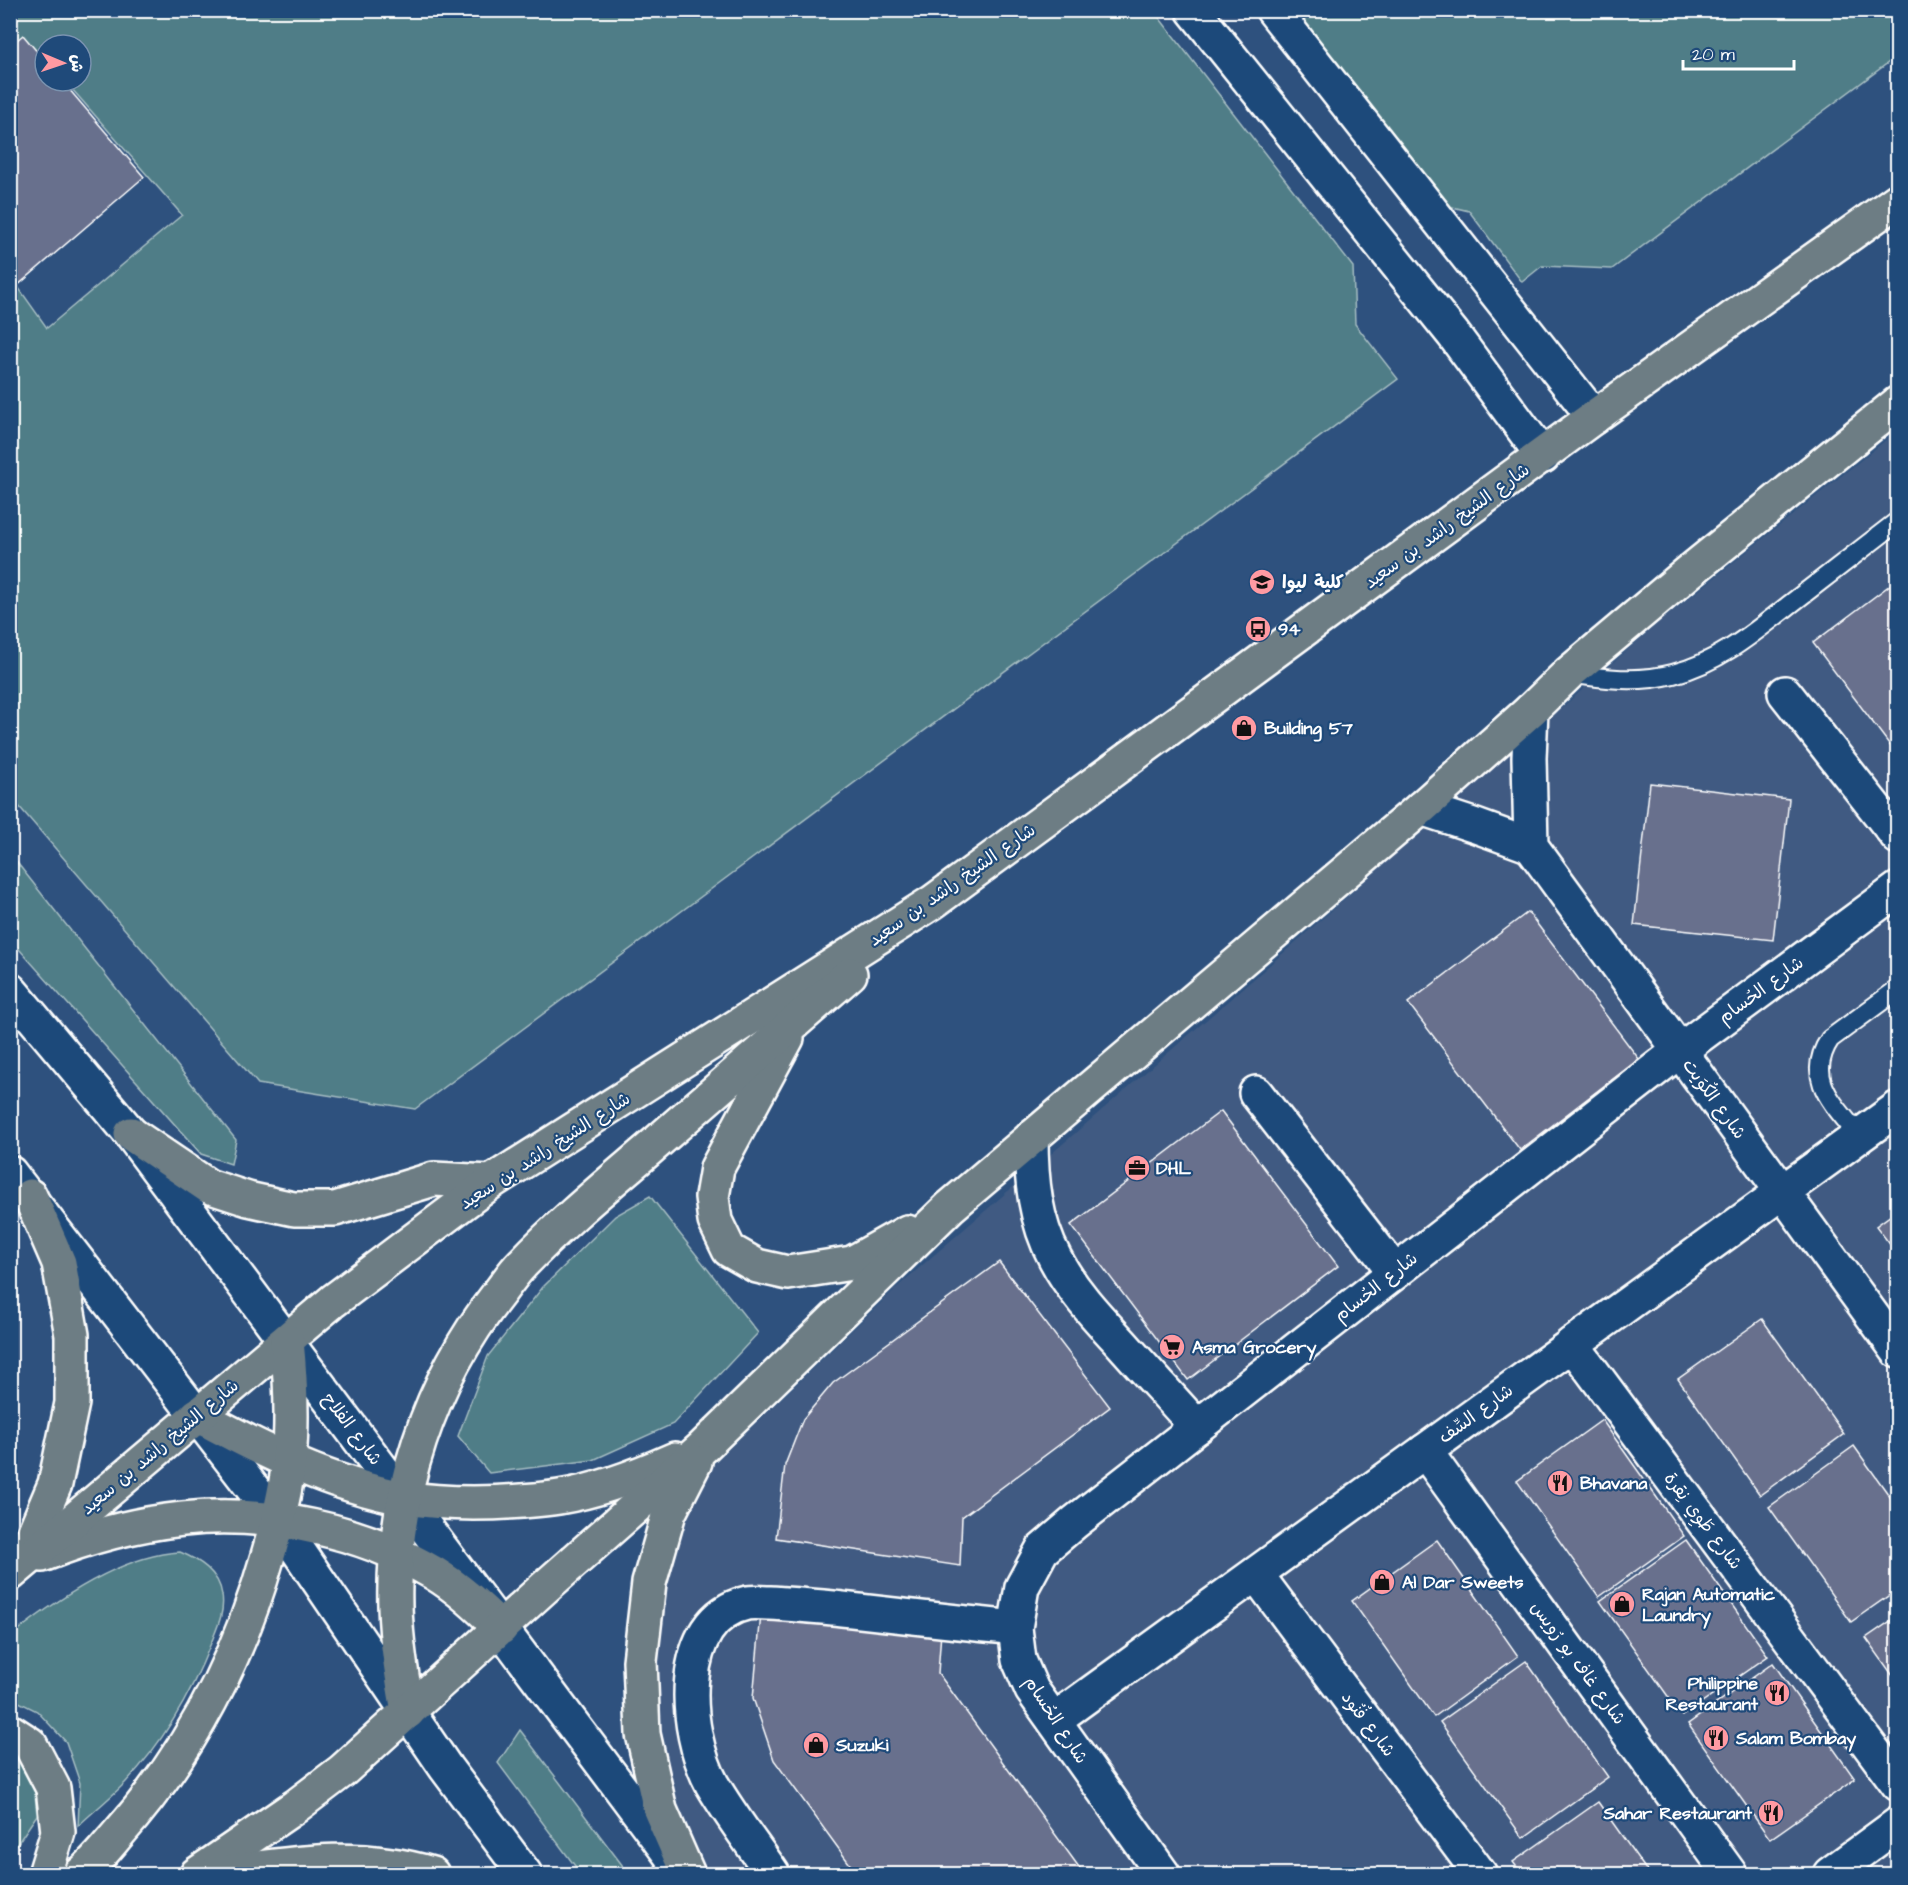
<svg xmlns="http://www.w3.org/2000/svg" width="1908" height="1885" font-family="'Architects Daughter','Playpen Sans Arabic',sans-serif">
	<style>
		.built { fill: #3f5a82 }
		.green { fill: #4f7d87; stroke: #a7bec3; stroke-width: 1.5 }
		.building { fill: #686f8d; stroke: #fff; stroke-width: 1.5 }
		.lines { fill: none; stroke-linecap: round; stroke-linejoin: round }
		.service-casing { stroke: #fff; stroke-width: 22 }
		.minor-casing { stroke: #fff; stroke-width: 38 }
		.secondary-casing { stroke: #fff; stroke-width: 38 }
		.primary-casing { stroke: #fff; stroke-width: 38 }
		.service { stroke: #1f4a7a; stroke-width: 18 }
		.minor { stroke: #1f4a7a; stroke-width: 33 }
		.secondary { stroke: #1f4a7a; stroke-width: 33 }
		.primary { stroke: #6d7d84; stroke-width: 33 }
		.labels { text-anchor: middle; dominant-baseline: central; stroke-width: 4.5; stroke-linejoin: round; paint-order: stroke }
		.street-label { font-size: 18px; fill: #fff; stroke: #1f4a7a }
		.poi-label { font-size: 18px; font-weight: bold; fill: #fff; stroke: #1f4a7a; text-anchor: start }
	</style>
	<rect width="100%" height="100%" fill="#2e517e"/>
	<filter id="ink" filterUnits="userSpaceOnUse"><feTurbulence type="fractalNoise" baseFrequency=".0167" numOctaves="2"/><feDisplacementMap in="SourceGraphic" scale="12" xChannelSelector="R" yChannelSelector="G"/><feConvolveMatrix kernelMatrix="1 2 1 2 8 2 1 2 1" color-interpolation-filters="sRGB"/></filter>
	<g filter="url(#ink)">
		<polygon class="built" points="1897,431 1897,1874 710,1874 690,1849 671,1810 652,1674 662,1584 682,1517 702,1475 897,1287 1257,976 1658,623"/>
		<g class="green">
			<polygon points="10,11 1154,11 1353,267 1355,324 1398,379 415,1109 258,1084 11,797 11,277 47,328 182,215 65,81 81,81 81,45 45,45 45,58 41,54 11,84"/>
			<polygon points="1274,11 1897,11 1897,56 1612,269 1542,266 1522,282 1469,211 1419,199"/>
			<polygon points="11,855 236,1140 231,1164 201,1154 11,940"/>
			<polygon points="650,1196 758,1333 673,1424 593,1460 489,1473 458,1436 488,1356 543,1287 615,1216"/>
			<path d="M180 1552C199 1560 219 1572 222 1595 225 1612 217 1628 211 1643 191 1694 163 1743 125 1783 110 1798 93 1812 78 1826L80 1783 66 1742 37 1711 11 1698V1636C56 1600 121 1555 180 1552Z"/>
			<polygon points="520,1730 629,1874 581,1874 498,1763"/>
			<polygon points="11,1741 33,1774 37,1815 11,1853"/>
		</g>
		<g class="building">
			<polygon points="23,35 45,61 45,81 62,81 144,177 10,292 10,46"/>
			<polygon points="1898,579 1898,756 1813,643"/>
			<polygon points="1650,783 1789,799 1773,940 1634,925"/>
			<polygon points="1528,912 1639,1059 1520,1150 1408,1003"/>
			<polygon points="1221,1111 1338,1266 1188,1380 1071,1225"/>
			<polygon points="1898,1210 1898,1255 1876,1226"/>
			<polygon points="999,1262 1110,1407 962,1517 960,1566 776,1538 785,1465 803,1419 833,1383"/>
			<polygon points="1762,1319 1844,1434 1760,1495 1678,1379"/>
			<polygon points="1602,1420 1684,1536 1599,1597 1517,1481"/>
			<polygon points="1854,1446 1898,1508 1898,1589 1851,1622 1769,1507"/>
			<polygon points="1437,1540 1518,1656 1434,1717 1352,1601"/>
			<polygon points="1686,1540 1768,1656 1682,1716 1600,1601"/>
			<polygon points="761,1614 941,1632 938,1673 1084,1874 857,1874 774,1760 753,1698"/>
			<polygon points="1898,1616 1898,1683 1866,1638"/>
			<polygon points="1526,1661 1608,1777 1523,1838 1440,1722"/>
			<polygon points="1773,1663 1855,1779 1770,1839 1688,1724"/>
			<polygon points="1598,1802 1649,1874 1522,1874 1513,1862"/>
		</g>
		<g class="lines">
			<g class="service-casing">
				<g id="service">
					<path d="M1569 673C1604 679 1638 683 1673 674 1720 662 1756 631 1793 602 1828 575 1863 548 1898 521"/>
					<path d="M1859 1136C1836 1106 1803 1079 1830 1039L1898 989"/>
				</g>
			</g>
			<g class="minor-casing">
				<g id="minor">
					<polyline points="1193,10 1453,334 1543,456"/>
					<polyline points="1273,10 1594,417"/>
					<polyline points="1785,693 1898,837"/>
					<polyline points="1531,710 1529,758 1531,846 1898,1351"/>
					<polyline points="1421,808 1476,826 1531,846"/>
					<polyline points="1256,1093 1395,1272"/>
					<path d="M1031 1138C1031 1179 1035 1221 1055 1258 1072 1291 1098 1318 1123 1345 1147 1372 1172 1399 1197 1427"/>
					<polyline points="1572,1344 1898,1784"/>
					<polyline points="1425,1451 1730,1874"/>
					<polyline points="1256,1574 1480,1874"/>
					<polyline points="1054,1720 1898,1108"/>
					<path d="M773 1874C753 1845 730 1815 712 1784 684 1733 674 1619 747 1603 754 1602 763 1603 770 1603 791 1604 812 1606 833 1608 894 1615 954 1622 1015 1628"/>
					<polyline points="1163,1874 1032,1690 1019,1660 1015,1628 1022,1587 1042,1550 1075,1522 1679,1051 1898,889"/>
					<polyline points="1830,1874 1898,1824"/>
				</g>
			</g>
			<g class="secondary-casing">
				<g id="secondary">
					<polyline points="10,990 131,1134 675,1861"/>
					<polyline points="10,1173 278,1521 446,1768 525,1874"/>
				</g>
			</g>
			<g class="primary-casing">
				<g id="primary">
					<polyline points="787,1038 717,1168 712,1197 715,1221 729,1250 757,1266 788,1273 852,1263 907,1232"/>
					<polyline points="131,1134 208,1186 248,1199 294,1209 335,1209 434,1179 491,1182"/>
					<path d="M197 1415C261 1450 332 1485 404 1498 443 1504 483 1504 522 1501 534 1500 547 1499 559 1497 598 1491 639 1475 675 1459"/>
					<path d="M42 1555C87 1537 135 1524 183 1519 267 1510 361 1530 434 1573 459 1588 480 1608 501 1628"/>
					<polyline points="24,1557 55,1484 72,1403 72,1335 59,1263 30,1196"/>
					<polyline points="10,1574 333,1301 491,1182 933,902 1594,417 1898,200"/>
					<path d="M408 1712C402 1677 396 1642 395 1606 392 1494 429 1382 499 1293 506 1284 513 1273 522 1264 560 1224 606 1186 648 1150 715 1091 783 1033 850 974"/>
					<polyline points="10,1731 30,1744 53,1788 58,1832 45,1874"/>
					<path d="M81 1874C95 1862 106 1848 118 1834 190 1753 240 1656 269 1552 278 1522 286 1490 289 1459 293 1419 291 1381 287 1341"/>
					<polyline points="197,1874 296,1806 342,1771 544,1588 702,1448 950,1207 1421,808 1531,710 1569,673 1689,572 1898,403"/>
					<path d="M214 1874C289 1864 357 1851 432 1874"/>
					<polyline points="688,1874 660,1810 643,1734 640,1661 649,1583 669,1513 695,1462"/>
				</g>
			</g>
			<use href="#service" class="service"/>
			<use href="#minor" class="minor"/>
			<use href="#secondary" class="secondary"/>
			<use href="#primary" class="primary"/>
		</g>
	</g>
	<defs>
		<g id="university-disc" transform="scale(1.35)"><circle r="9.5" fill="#ff9aa2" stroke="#1f4a7a"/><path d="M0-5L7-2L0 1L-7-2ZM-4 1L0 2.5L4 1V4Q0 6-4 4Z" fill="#111"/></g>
		<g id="bus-disc" transform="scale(1.35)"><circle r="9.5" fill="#ff9aa2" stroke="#1f4a7a"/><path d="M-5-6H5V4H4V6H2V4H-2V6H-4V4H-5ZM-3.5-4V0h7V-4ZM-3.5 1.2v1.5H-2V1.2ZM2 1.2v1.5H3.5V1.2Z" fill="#111"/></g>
		<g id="shop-disc" transform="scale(1.35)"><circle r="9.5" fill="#ff9aa2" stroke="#1f4a7a"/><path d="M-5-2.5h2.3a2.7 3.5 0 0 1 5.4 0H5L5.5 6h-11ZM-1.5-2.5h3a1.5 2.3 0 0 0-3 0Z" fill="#111"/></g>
		<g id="office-disc" transform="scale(1.35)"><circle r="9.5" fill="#ff9aa2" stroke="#1f4a7a"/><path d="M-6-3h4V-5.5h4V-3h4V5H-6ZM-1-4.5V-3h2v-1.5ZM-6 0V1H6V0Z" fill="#111"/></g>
		<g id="supermarket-disc" transform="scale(1.35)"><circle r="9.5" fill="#ff9aa2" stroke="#1f4a7a"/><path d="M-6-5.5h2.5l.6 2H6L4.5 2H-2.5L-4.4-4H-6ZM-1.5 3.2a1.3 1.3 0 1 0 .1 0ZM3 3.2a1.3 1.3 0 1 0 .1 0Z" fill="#111"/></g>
		<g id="restaurant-disc" transform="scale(1.35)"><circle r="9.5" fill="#ff9aa2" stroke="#1f4a7a"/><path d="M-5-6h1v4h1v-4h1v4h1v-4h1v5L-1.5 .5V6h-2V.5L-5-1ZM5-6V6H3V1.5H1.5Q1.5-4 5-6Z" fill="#111"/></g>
	</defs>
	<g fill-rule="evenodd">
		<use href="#university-disc" x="1262" y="582"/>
		<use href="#bus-disc" x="1258" y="629"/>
		<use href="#shop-disc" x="1244" y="728"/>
		<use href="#office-disc" x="1137" y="1168"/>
		<use href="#supermarket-disc" x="1172" y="1347"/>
		<use href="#restaurant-disc" x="1560" y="1483"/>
		<use href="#shop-disc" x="1382" y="1582"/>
		<use href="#shop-disc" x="1622" y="1604"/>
		<use href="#restaurant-disc" x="1777" y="1693"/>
		<use href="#restaurant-disc" x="1716" y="1738"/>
		<use href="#shop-disc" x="816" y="1745"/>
		<use href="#restaurant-disc" x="1771" y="1813"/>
	</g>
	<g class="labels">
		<g class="street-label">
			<text transform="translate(1447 526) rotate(-36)">شارع الشيخ راشد بن سعيد</text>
			<text transform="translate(952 885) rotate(-35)">شارع الشيخ راشد بن سعيد</text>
			<text transform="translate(1761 990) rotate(-36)">شارع الحُسام</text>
			<text transform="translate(1714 1099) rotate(54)">شارع الكُوَيت</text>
			<text transform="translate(545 1151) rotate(-33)">شارع الشيخ راشد بن سعيد</text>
			<text transform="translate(1376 1287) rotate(-38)">شارع الحُسام</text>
			<text transform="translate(1476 1414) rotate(-36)">شارع السِّف</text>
			<text transform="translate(352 1429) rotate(53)">شارع الفلاح</text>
			<text transform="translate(160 1447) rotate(-40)">شارع الشيخ راشد بن سعيد</text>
			<text transform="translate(1703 1521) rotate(53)">شارع طَوِي نِقرة</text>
			<text transform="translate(1578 1663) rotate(54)">شارع غاف بو رُويس</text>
			<text transform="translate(1056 1720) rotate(57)">شارع الحُسام</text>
			<text transform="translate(1368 1724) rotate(53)">شارع فُنُود</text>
		</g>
		<g class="poi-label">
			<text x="1282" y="582">كلية ليوا</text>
			<text x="1278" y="629">94</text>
			<text x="1264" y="728">Building 57</text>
			<text x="1156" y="1168">DHL</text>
			<text x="1192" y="1347">Asma Grocery</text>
			<text x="1580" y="1483">Bhavana</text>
			<text x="1402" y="1582">Al Dar Sweets</text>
			<text x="1642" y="1594">Rajan Automatic<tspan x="1642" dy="21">Laundry</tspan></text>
			<text x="1758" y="1683" text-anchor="end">Philippine<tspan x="1758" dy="21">Restaurant</tspan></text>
			<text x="1736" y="1738">Salam Bombay</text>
			<text x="836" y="1745">Suzuki</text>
			<text x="1752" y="1813" text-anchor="end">Sahar Restaurant</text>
		</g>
	</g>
	<rect width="1908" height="1885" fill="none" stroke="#1f4a7a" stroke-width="36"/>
	<rect x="18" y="18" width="1872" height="1849" fill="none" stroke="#fff" stroke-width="2" filter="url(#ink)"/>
	<g transform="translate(63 63) rotate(92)"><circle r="28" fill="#1f4a7a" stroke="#7992af" stroke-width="1.5"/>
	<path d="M0-4.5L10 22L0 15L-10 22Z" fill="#ff9aa2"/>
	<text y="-9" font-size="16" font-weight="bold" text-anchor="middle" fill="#ffffff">ش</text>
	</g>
	<path d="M1683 60v9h111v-9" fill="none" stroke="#ffffff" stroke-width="3"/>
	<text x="1692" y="60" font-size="18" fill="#ffffff" stroke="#1f4a7a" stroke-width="4.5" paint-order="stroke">20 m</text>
</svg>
